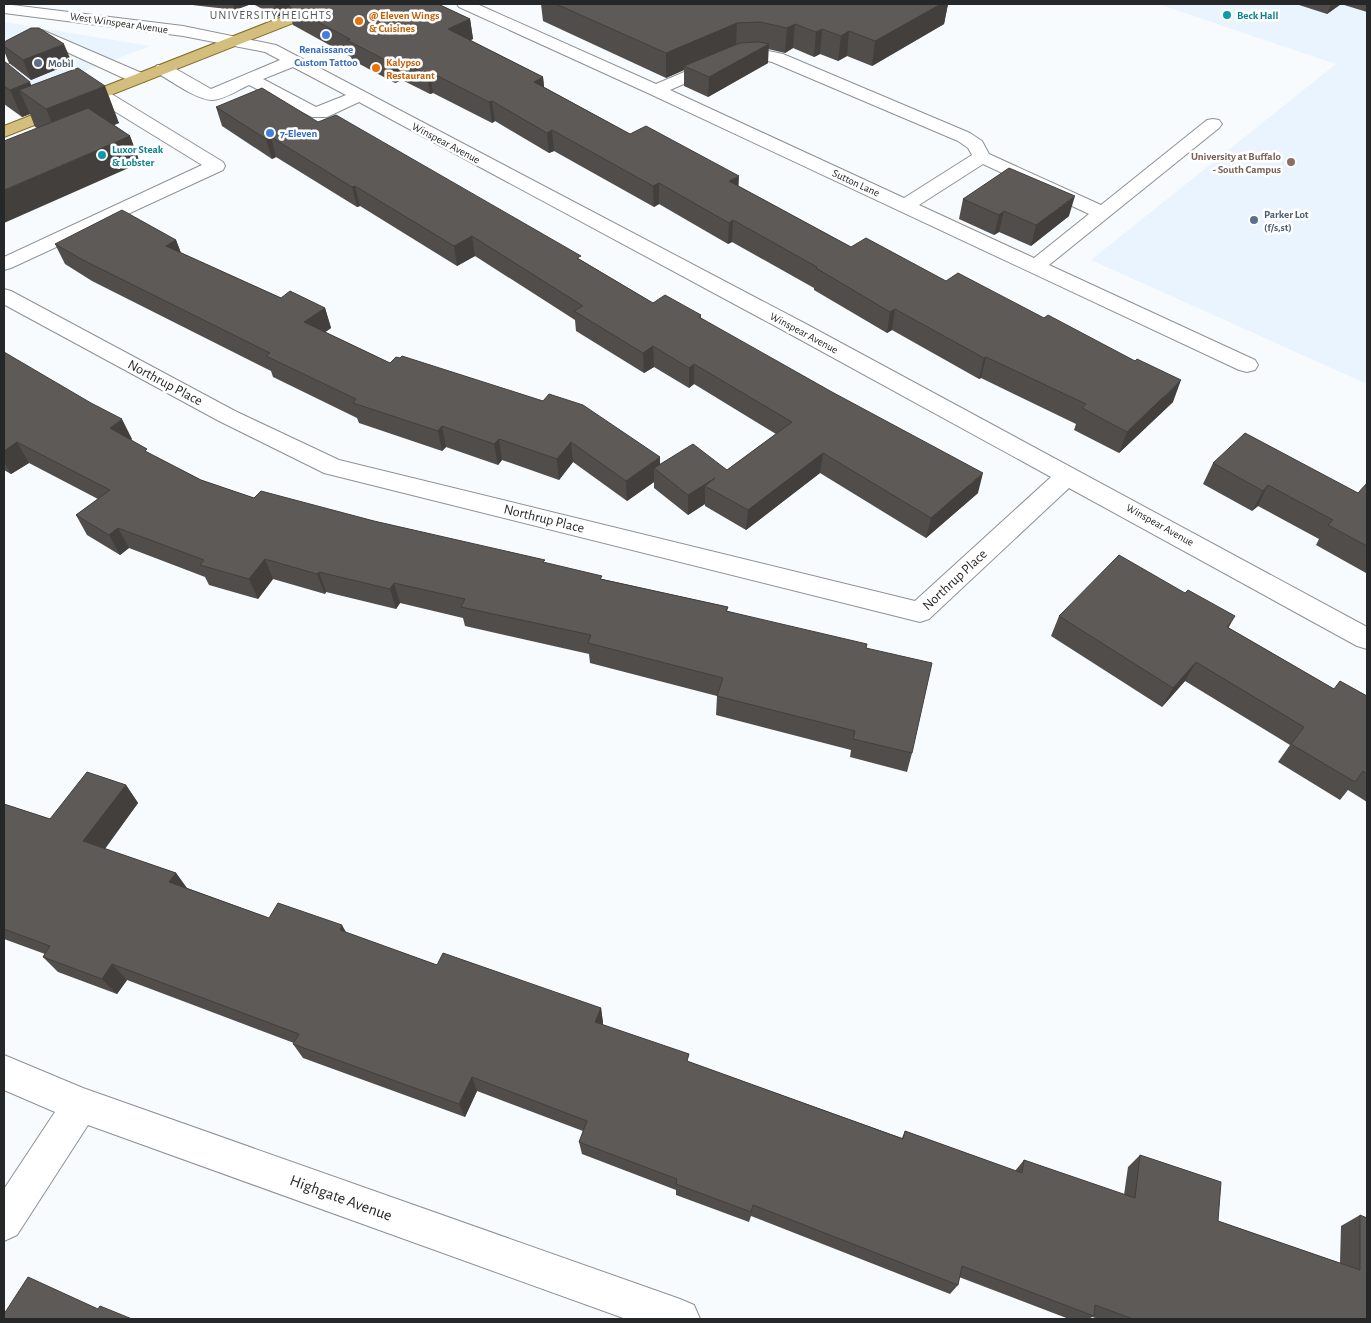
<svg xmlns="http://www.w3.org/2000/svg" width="1371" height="1323" font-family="'Alegreya Sans',sans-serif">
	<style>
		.built { fill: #e9f4fe }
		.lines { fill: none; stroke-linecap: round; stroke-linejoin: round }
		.minor-casing { stroke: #8d9195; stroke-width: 2 }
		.major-casing { stroke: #836d28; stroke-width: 2 }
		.minor { fill: #fff; fill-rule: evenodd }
		.major { fill: #d3be7e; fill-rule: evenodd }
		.wall { fill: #514d4b }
		.shaded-wall { fill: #423f3d }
		.building { fill: #5e5a57; stroke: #423f3d }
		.culture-dot { fill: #0f9aa8; stroke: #fff; stroke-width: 2 }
		.food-dot { fill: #e8710a; stroke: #fff; stroke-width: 2 }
		.shop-dot { fill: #3f7fe0; stroke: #fff; stroke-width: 2 }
		.service-dot { fill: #5c6f8a; stroke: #fff; stroke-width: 2 }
		.education-dot { fill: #8d6e63; stroke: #fff; stroke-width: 2 }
		.labels { text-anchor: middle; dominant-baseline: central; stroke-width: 5; stroke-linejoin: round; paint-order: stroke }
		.far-food-label { font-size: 11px; font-weight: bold; fill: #c56008; stroke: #fff; text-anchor: start }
		.far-culture-label { font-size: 11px; font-weight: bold; fill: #0d838f; stroke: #fff; text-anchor: start }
		.far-street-label { font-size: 11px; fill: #252728; stroke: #fff }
		.far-shop-label { font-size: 11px; font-weight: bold; fill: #366cbe; stroke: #fff }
		.far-service-label { font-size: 11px; font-weight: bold; fill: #4e5e75; stroke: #fff; text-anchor: start }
		.far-education-label { font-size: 11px; font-weight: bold; fill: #785e54; stroke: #fff; text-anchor: end }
		.far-neighbourhood-label { font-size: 12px; letter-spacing: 1px; fill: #525659; stroke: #fff }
		.street-label { font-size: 14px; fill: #252728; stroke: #fff }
		.near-street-label { font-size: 16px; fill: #252728; stroke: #fff }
	</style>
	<rect width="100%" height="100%" fill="#f7fbfe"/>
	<g class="built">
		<polygon points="1158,4 1367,4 1367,384 1091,260 1336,64"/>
		<polygon points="4,22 150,46 4,102"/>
	</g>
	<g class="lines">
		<g class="minor-casing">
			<g id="minor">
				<path d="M4 4 183 26 276 45 806 324 1367 627V649L1357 646 1069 488 929 619 920 622 324 473 219 421 5 305 4 289 11 291 235 411 339 460 915 601 1051 477 790 334 359 102 327 117H312L249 85C238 90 225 99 213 100 198 101 170 80 157 73L155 69 157 65H169L211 89 280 60 265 52 183 36 4 13ZM293 67 346 95 316 107 263 79Z"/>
				<path d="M457 4H477L656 84 736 50 758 49 783 54 970 133 982 141 989 154 1101 205 1207 120 1213 119 1219 120 1222 124 1219 128 1049 265 1255 360 1258 365 1255 370 1247 372 1239 370 650 94 459 7ZM758 59 772 62 958 141 968 148 972 155 904 198 670 90 739 60ZM983 164 1089 214 1034 258 919 205Z"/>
				<polygon points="42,30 144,74 146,78 144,82 132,82 43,41 10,63 4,64 4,52 36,32"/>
				<polygon points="99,89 105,90 223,162 225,166 223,170 11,268 4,270 4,257 202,165 93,98 90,94 93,90"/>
				<polygon points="4,1055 83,1088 680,1299 694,1305 700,1319 626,1319 88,1125 17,1235 4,1241 4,1189 55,1112 4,1090"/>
			</g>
		</g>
		<g class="major-casing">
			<polygon id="major" points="315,4 336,4 334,7 4,137 4,126"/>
		</g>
		<use href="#minor" class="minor"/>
		<use href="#major" class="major"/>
	</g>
	<g class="wall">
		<polygon points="184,4 251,4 235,10"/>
		<polygon points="253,4 438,4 470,19 473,39 470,40 543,77 544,87 630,134 738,186 851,247 1173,402 1119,453 1074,430 1076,424 981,378 979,379 892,330 887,333 814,290 814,288 732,242 728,244 659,204 654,207 554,151 549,153 495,121 492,123 433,93 430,94 402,80 395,83 352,60 351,57 293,25 289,12 277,17"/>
		<polygon points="541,4 948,4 944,24 872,66 847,56 838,61 820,54 814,57 793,48 785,53 768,49 768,63 708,97 684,86 684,70 666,78 543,21"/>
		<polygon points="1296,4 1367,4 1367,12 1341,4 1327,14"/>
		<polygon points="4,42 72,63 31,80 9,63 4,51"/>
		<polygon points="4,61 31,86 119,123 114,125 130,136 140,163 37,128 35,127 30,114 22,117 4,104"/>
		<polygon points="216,107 318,122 581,260 653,303 701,315 701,318 978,493 926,538 820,473 746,530 705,506 705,504 688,515 654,488 654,482 627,501 573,462 559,480 502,460 498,465 446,447 442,451 359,423 357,418 273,377 271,371 92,281 65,264 55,244 176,240 181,253 281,298 325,308 331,328 325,332 390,363 660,464 727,470 776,434 694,384 689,388 654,367 644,373 576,331 575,320 475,256 457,266 360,206 357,207 276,157 272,159 222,126"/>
		<polygon points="963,199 1069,216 1031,246 999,232 994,235 959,219"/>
		<polygon points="4,352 132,439 131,440 148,453 201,480 254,498 374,521 545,563 602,579 728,607 727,611 867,648 912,753 907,772 850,757 851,750 716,715 717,696 590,663 589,654 465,626 463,618 400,603 396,609 326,592 325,594 273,579 258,599 209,585 205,577 129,548 120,555 87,535 76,515 98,499 29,463 11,474 4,470"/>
		<polygon points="1213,463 1358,493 1367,483 1367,572 1366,573 1316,545 1319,539 1258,506 1252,511 1203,484"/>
		<polygon points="1059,616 1229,628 1334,689 1367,696 1367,802 1348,790 1340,800 1278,762 1290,745 1185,681 1162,707 1051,636"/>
		<polygon points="126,785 138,803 105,849 176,873 187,888 269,918 346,933 437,965 601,1008 603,1023 602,1025 689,1062 902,1138 905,1131 1015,1171 1024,1160 1124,1195 1128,1167 1140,1155 1218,1221 1340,1263 1341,1226 1360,1215 1367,1319 1099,1319 1092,1317 1089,1319 1069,1319 959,1277 958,1285 950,1294 751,1216 749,1222 676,1195 676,1190 582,1154 579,1142 583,1131 477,1091 465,1117 303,1058 293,1044 294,1043 127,980 117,994 58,972 43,957 45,954 4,939 4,804 50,819"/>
	</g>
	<g class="shaded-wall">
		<polygon points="233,4 251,4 235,10"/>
		<polygon points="274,4 310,4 288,6 289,12 277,17"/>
		<polygon points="941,4 948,4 944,24 872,66 875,41"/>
		<polygon points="1331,4 1341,4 1327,14"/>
		<polygon points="470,19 473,39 451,49 448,29"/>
		<polygon points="737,23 736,48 684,66 684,70 666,78 666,53"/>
		<polygon points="795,24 793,48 785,53 787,28"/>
		<polygon points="822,29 820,54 814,57 816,32"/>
		<polygon points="849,31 847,56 838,61 841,36"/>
		<polygon points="64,44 72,63 31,80 23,60"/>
		<polygon points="769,44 768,63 708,97 709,77"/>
		<polygon points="398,60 402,80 395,83 391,63"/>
		<polygon points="430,72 433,93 430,94 427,74"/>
		<polygon points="543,77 545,98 534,82"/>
		<polygon points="30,82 39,104 19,90 30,114 22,117 10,90"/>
		<polygon points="105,86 119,123 62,146 46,109"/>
		<polygon points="492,101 495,121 492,123 489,102"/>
		<polygon points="552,130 554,151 549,153 547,133"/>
		<polygon points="130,136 140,163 4,223 4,190"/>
		<polygon points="271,137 276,157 272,159 266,139"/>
		<polygon points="739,176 738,197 729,181"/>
		<polygon points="659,183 659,204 654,207 653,186"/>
		<polygon points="355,186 360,206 357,207 352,187"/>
		<polygon points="1075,196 1069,216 1031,246 1036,225"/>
		<polygon points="1004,211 999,232 994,235 999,215"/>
		<polygon points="733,220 732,242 728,244 729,223"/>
		<polygon points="472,236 475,256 457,266 454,246"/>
		<polygon points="176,240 184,261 166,246"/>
		<polygon points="325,308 331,328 310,343 304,322"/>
		<polygon points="895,309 892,330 887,333 890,312"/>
		<polygon points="653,346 654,367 644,373 643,353"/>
		<polygon points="986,357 981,378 979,379 984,358"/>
		<polygon points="694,364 694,384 689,388 689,368"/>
		<polygon points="1181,380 1173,402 1119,453 1127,432"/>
		<polygon points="122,419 132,439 120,449 110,428"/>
		<polygon points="442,426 446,447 442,451 438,431"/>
		<polygon points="499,439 502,460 498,465 494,444"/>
		<polygon points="17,442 29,463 11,474 4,462 4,451"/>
		<polygon points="571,442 573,462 559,480 557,459"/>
		<polygon points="823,453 820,473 746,530 748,510"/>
		<polygon points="660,457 660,473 654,468 654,482 627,501 626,481"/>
		<polygon points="983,473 978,493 926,538 931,518"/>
		<polygon points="715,478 705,486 705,504 688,515 688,495"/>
		<polygon points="1268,485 1258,506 1252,511 1263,491"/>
		<polygon points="118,528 129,548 120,555 109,535"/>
		<polygon points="265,559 273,579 258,599 249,579"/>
		<polygon points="319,572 326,592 325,594 317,574"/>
		<polygon points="394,583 400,603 396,609 390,589"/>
		<polygon points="1235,616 1224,636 1227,627"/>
		<polygon points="1196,662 1185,681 1162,707 1173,688"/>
		<polygon points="126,785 138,803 97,859 83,841"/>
		<polygon points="176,873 188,890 169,882"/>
		<polygon points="342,925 351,941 340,930"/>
		<polygon points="112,964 127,980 117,994 102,979"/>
		<polygon points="601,1008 603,1023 597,1037 595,1022"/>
		<polygon points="472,1077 477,1091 465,1117 459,1104"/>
	</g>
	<g class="building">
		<polygon points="292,4 438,4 470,19 448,29 543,77 534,82 630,134 646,126 739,176 729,181 851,247 866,238 946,281 958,273 1044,318 1048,315 1135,361 1137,359 1181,380 1127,432 1082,408 1086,404 986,357 984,358 895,309 890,312 816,268 817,267 733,220 729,223 659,183 653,186 552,130 547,133 492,101 489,102 430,72 427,74 398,60 391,63 347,40 350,39 288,6"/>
		<polygon points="556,4 941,4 875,41 849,31 841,36 822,29 816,32 795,24 787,28 760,22 737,23 666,53"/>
		<polygon points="31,28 39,28 64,44 23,60 4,46 4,42"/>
		<polygon points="759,42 769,44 709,77 684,66 740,43"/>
		<polygon points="4,61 30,82 10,90 4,86"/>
		<polygon points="78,68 105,86 46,109 19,90"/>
		<polygon points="262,88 318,122 336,115 581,256 577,258 653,303 665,295 701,315 699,317 832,392 983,473 931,518 823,453 748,510 705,486 715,478 688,495 654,468 693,444 727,470 792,422 694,364 689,368 653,346 643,353 574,311 583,306 472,236 454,246 355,186 352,187 271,137 266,139 216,107"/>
		<polygon points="88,108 130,136 4,190 4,141"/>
		<polygon points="1009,168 1075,196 1036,225 1004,211 999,215 963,199"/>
		<polygon points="122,210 176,240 166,246 281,298 290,291 325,308 304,322 390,363 396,357 400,358 402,356 543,401 549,394 583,405 660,457 626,481 571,442 557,459 499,439 494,444 442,426 438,431 353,403 356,399 266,356 270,353 83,260 55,244"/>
		<polygon points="4,352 91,403 122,419 110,428 147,449 145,451 201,480 254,498 261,491 374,521 545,560 543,562 602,576 600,579 728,607 726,611 867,644 866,648 932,663 912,753 853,739 855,731 717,696 723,678 588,643 591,635 461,607 465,599 394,583 390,589 319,572 317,574 265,559 249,579 200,565 204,560 118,528 109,535 76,515 110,490 17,442 4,451"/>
		<polygon points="1245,433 1358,493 1367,483 1367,546 1328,525 1333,520 1268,485 1263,491 1213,463"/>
		<polygon points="1119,555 1185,593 1188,590 1235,616 1227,627 1334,689 1340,681 1367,696 1367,774 1363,771 1355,782 1291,744 1304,727 1196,662 1173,688 1059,616"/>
		<polygon points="87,772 126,785 83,841 176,873 169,882 269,918 278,903 342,925 340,930 437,965 443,953 601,1008 595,1022 689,1054 687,1061 903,1139 905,1131 1022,1173 1024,1160 1135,1198 1140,1155 1221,1182 1218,1221 1360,1270 1360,1215 1367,1218 1367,1319 1133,1319 1095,1305 1094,1316 962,1266 958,1285 753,1205 751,1212 676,1184 677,1179 579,1142 587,1121 472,1077 459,1104 293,1044 299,1034 112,964 102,979 43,957 50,946 4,929 4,804 50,819"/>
		<polygon points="28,1277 98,1309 100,1306 132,1319 4,1319 4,1314"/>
	</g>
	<g class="culture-dot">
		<circle cx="1227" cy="15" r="5"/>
		<circle cx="102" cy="155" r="5"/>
	</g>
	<g class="food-dot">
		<circle cx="359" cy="21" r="5"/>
		<circle cx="376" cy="68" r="5"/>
	</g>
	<g class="shop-dot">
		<circle cx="326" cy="35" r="5"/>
		<circle cx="270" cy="133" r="5"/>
	</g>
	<g class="service-dot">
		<circle cx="38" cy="63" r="5"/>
		<circle cx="1254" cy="220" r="5"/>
	</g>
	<circle class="education-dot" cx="1291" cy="162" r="5"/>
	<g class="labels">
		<g class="far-food-label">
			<text x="369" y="15">@ Eleven Wings<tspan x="369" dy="13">&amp; Cuisines</tspan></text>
			<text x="386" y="62">Kalypso<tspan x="386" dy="13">Restaurant</tspan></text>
		</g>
		<g class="far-culture-label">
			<text x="1237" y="15">Beck Hall</text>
			<text x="112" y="149">Luxor Steak<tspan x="112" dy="13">&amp; Lobster</tspan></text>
		</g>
		<g class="far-street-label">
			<text transform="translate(119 23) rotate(8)">West Winspear Avenue</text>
			<text transform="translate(446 143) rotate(28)">Winspear Avenue</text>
			<text transform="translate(856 183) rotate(25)">Sutton Lane</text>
			<text transform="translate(804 333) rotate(28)">Winspear Avenue</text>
			<text transform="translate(1160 525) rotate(29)">Winspear Avenue</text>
		</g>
		<g class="far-shop-label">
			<text x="326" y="49">Renaissance<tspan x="326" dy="13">Custom Tattoo</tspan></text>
			<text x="280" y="133" text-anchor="start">7-Eleven</text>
		</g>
		<g class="far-service-label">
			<text x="48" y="63">Mobil</text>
			<text x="1264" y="214">Parker Lot<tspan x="1264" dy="13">(f/s,st)</tspan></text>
		</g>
		<g class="far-education-label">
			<text x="1281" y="156">University at Buffalo<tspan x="1281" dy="13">- South Campus</tspan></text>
		</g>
		<g class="far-neighbourhood-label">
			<text x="271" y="15">UNIVERSITY HEIGHTS</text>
		</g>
		<g class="street-label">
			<text transform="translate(165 383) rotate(28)">Northrup Place</text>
			<text transform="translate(544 519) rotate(14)">Northrup Place</text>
			<text transform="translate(955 580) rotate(-43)">Northrup Place</text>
		</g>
		<g class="near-street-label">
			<text transform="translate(341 1198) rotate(20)">Highgate Avenue</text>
		</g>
	</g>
	<rect width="1371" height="1323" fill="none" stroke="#252728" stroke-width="10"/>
</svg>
